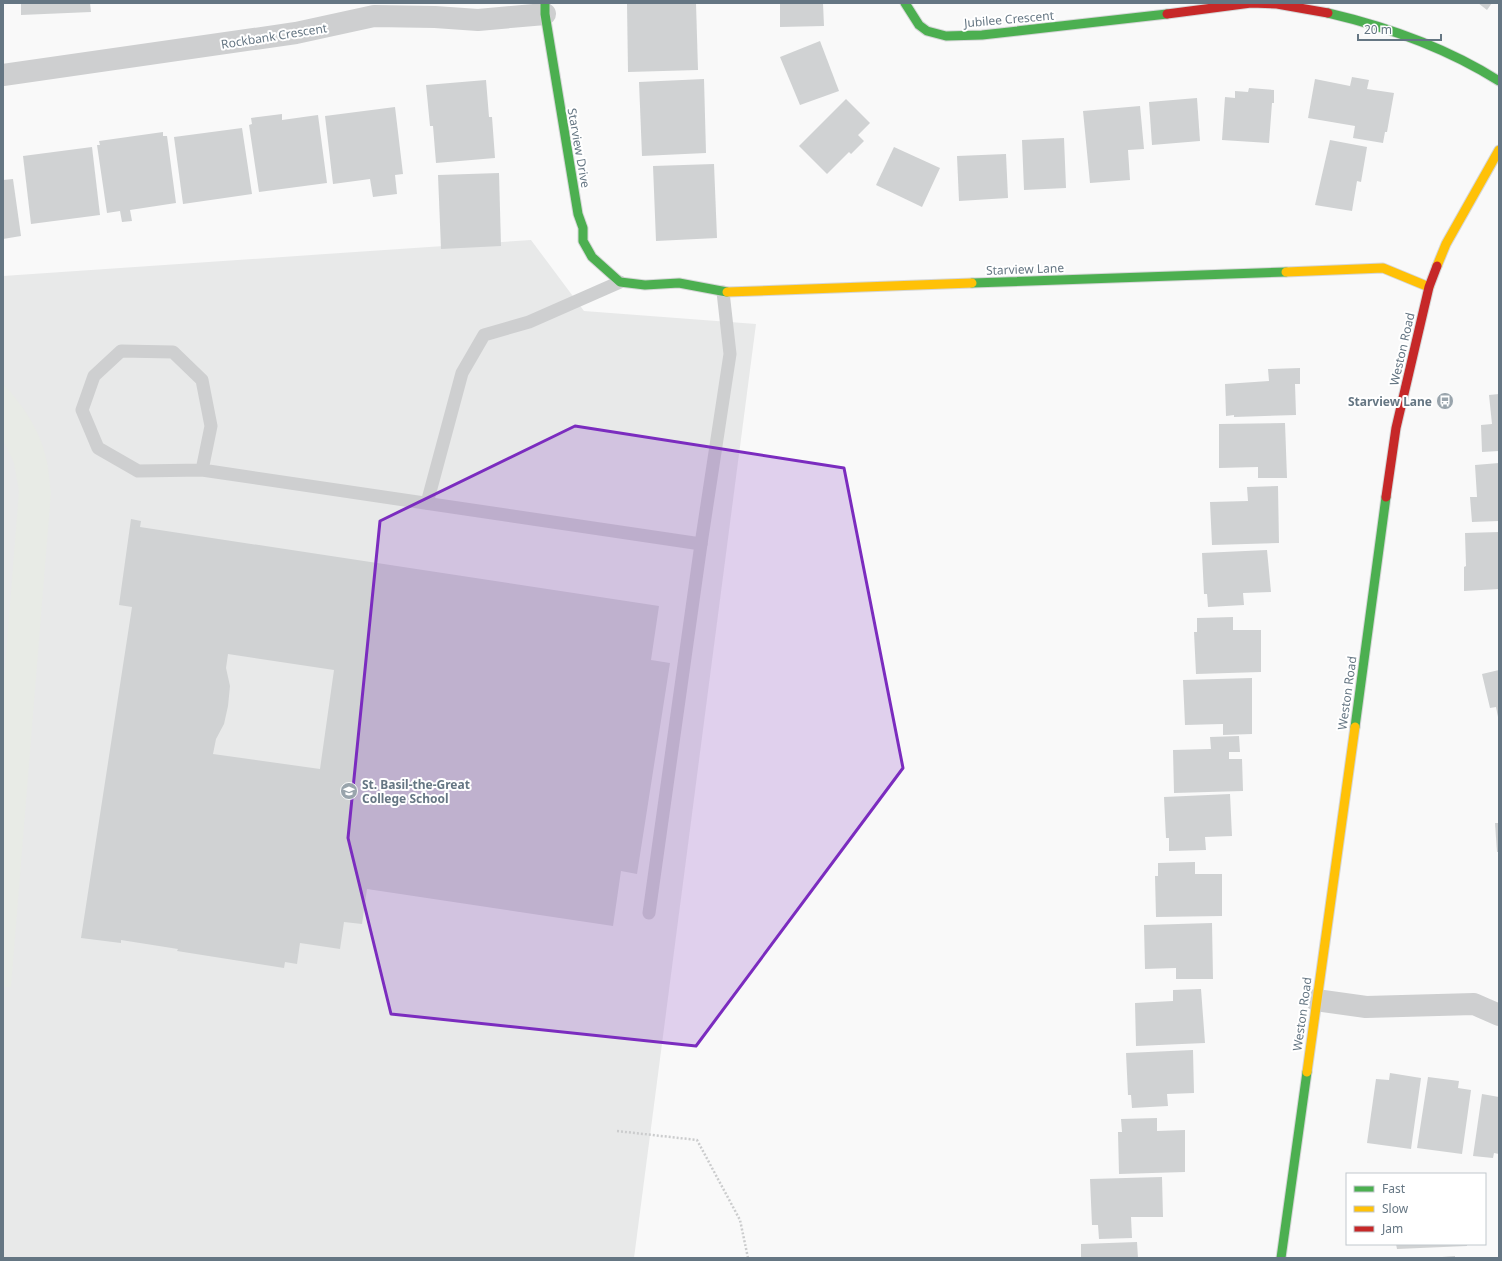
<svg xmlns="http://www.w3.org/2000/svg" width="1502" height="1261" font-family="'Noto Sans',sans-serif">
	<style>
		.built { fill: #e8e9e9 }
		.green { fill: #e8ebe6 }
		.building { fill: #d0d2d3; fill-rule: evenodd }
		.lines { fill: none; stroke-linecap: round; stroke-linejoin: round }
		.fast-casing { stroke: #d5d6d7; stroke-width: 11 }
		.slow-casing { stroke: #d5d6d7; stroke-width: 11 }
		.jam-casing { stroke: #d5d6d7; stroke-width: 11 }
		.path { stroke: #cbcccd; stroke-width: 2.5; stroke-dasharray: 2 2; stroke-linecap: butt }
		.lane { stroke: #cecfd0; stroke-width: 13 }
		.street { stroke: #cecfd0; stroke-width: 22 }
		.fast { stroke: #4caf50; stroke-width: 9 }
		.slow { stroke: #ffc107; stroke-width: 9 }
		.jam { stroke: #c62828; stroke-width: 9 }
		.marked { fill: #7b2cbf; fill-opacity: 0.2; stroke: #7b2cbf; stroke-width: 3; stroke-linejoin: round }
		.labels { text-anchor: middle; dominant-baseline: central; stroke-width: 4; stroke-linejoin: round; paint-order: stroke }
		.street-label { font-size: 12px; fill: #657683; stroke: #fff }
		.poi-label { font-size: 12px; font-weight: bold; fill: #657683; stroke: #fff; text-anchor: end }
	</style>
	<rect width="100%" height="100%" fill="#f9f9f9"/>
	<polygon class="built" points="531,240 584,311 756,324 634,1258 3,1258 3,276"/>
	<path class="green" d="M3 384C22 404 40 430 46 458 49 469 49 481 51 492L11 987H3V692L19 491 14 463 3 440Z"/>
	<g class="building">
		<polygon points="21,3 90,3 91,12 21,15"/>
		<polygon points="627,3 696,3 698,70 628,72"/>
		<polygon points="780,3 823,3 824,26 780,27"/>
		<polygon points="1478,3 1492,3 1487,10"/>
		<polygon points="820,41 839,91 800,105 780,57"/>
		<polygon points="1352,77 1369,80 1367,89 1394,93 1387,132 1385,132 1383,143 1353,138 1355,126 1308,118 1315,79 1350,86"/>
		<polygon points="704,79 706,153 642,156 639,82"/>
		<polygon points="486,80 489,117 492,117 495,158 436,163 433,126 430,126 426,85"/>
		<polygon points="1249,88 1274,90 1274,103 1272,103 1269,143 1222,140 1225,97 1235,98 1235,91 1248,92"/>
		<polygon points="1197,98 1200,141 1152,145 1149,102"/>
		<polygon points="846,99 870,123 858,135 864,141 851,154 849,152 827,174 799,146"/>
		<polygon points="1140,106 1144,149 1128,150 1130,180 1090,183 1083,111"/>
		<polygon points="395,107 403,174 395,175 397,194 373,197 370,179 333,184 325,116"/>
		<polygon points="282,114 282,120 318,115 327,183 259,192 249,125 252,124 251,118"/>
		<polygon points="242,128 252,194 183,204 174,137"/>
		<polygon points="163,132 163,136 167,136 176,203 130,210 132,221 122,222 120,211 107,213 97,145 100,145 99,141"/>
		<polygon points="1064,138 1066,188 1024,190 1022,140"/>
		<polygon points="1330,140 1367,147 1361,182 1357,181 1352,211 1315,205"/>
		<polygon points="92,147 100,215 31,224 23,156"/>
		<polygon points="894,147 940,168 922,207 876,185"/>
		<polygon points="1006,154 1008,198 959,201 957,156"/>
		<polygon points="714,164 717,238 656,241 653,166"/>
		<polygon points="499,173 501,246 441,249 438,175"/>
		<polygon points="13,179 21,236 3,239 3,180"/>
		<polygon points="1300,368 1300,384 1295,384 1296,415 1234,417 1234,415 1226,416 1225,384 1269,381 1268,369"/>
		<polygon points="1499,394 1499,451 1482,452 1481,425 1492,424 1489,395"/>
		<polygon points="1285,423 1287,478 1258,478 1258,467 1219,468 1219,424"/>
		<polygon points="1499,463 1499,521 1472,522 1470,497 1477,497 1475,465"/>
		<polygon points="1278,486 1279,543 1212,545 1210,502 1248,501 1247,487"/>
		<path d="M131 519 141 521 140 527 659 606 651 660 670 663 637 874 621 871 613 926 367 889 362 924 344 922 340 949 300 943 297 964 285 962 284 968 177 951 178 949 121 940V943L81 938 132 607 119 605ZM228 654 334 670 320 769 213 754 216 739 224 724 228 706 230 686 226 668Z"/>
		<polygon points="1499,532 1499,589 1464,591 1464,567 1466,566 1465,533"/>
		<polygon points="1267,550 1271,592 1243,593 1244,605 1208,607 1207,594 1204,594 1202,553"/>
		<polygon points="1233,617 1233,630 1261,630 1261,672 1196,674 1194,632 1197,632 1197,618"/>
		<polygon points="1499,670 1499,717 1498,717 1496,707 1490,708 1482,674"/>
		<polygon points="1252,678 1252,734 1223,735 1223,724 1185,725 1183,680"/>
		<polygon points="1239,736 1240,752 1229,752 1229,759 1242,759 1243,791 1174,793 1173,750 1211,749 1210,737"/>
		<polygon points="1230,794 1232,836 1205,837 1206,850 1169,851 1169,838 1166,838 1164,797"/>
		<polygon points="1495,823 1499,823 1499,852 1497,852"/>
		<polygon points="1195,862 1195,874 1222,874 1222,916 1156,917 1155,876 1158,876 1158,863"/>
		<polygon points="1212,923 1213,979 1176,979 1176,968 1145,969 1144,925"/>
		<polygon points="1201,989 1205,1043 1136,1046 1135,1003 1173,1001 1173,990"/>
		<polygon points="1193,1050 1194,1093 1167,1094 1168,1106 1132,1108 1131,1095 1128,1095 1126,1053"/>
		<polygon points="1390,1073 1421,1078 1411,1149 1367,1143 1376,1079 1389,1080"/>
		<polygon points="1428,1077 1459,1081 1458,1088 1471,1090 1462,1154 1417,1148"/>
		<polygon points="1482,1094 1499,1097 1499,1154 1494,1153 1493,1158 1473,1156"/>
		<polygon points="1157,1118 1157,1131 1185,1130 1185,1172 1119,1174 1118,1132 1122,1132 1121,1119"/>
		<polygon points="1162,1177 1163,1217 1131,1217 1132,1238 1099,1239 1098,1225 1092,1225 1090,1179"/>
		<polygon points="1137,1242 1138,1258 1081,1258 1081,1244"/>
		<polygon points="1396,1244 1467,1244 1467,1246 1397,1249"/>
		<polygon points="1455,1256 1455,1258 1442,1258 1442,1257"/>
	</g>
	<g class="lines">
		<g class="fast-casing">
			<g id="fast">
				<polyline points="545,3 545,14 578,214 583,228 583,241 592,257 620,282 645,285 679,283 727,292"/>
				<polyline points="905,3 919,25 927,31 946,36 982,35 1167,14"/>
				<path d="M1328 13C1388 27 1447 48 1499 81"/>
				<polyline points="972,283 1286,272"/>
				<polyline points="1355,727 1386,497"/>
				<polyline points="1281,1258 1307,1072"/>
			</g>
		</g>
		<g class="slow-casing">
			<g id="slow">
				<polyline points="1437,266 1446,244 1499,150"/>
				<polyline points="1286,272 1383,268 1429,287"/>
				<polyline points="727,292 972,283"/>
				<polyline points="1307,1072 1355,727"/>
			</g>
		</g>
		<g class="jam-casing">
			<g id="jam">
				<polyline points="1167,14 1251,3 1277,4 1328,13"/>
				<polyline points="1386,497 1396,428 1429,287 1437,266"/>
			</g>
		</g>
		<polyline class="path" points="617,1131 697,1140 740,1220 748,1258"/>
		<g class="lane">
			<polyline points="202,470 211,426 202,380 173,352 121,351 94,376 82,410 98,448 138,471 202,470 701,544"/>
			<polyline points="427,503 462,373 484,335 529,322 620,282"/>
			<polyline points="649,913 701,544 730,354 723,292"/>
		</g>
		<g class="street">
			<polyline points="3,75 296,33 374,16 435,17 478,20 545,14"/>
			<polyline points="1316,1000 1366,1007 1474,1004 1499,1015"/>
		</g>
		<use href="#fast" class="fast"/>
		<use href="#slow" class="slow"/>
		<use href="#jam" class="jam"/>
	</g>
	<path class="marked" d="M575 426 844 468 903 768 696 1046 391 1014 348 838 380 521Z"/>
	<defs>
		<g id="bus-disc" transform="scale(0.9)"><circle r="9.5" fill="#99a4ac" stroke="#fff"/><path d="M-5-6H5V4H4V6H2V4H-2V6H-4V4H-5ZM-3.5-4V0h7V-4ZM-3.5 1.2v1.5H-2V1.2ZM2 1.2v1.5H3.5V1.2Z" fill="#fff"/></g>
		<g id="school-disc" transform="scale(0.9)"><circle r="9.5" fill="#99a4ac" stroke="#fff"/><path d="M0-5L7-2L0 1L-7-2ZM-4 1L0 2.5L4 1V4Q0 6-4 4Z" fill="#fff"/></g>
	</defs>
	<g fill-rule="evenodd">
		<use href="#bus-disc" x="1445" y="401"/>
		<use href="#school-disc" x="349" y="791"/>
	</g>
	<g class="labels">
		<g class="street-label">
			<text transform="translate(1009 19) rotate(-5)">Jubilee Crescent</text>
			<text transform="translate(274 36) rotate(-9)">Rockbank Crescent</text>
			<text transform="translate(579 148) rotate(80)">Starview Drive</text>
			<text transform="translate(1025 269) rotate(-2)">Starview Lane</text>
			<text transform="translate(1402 349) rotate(-77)">Weston Road</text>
			<text transform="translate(1347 693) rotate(-82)">Weston Road</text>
			<text transform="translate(1302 1014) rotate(-82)">Weston Road</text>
		</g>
		<g class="poi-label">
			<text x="1432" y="401">Starview Lane</text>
			<text x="362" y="784" text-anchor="start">St. Basil-the-Great<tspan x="362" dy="14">College School</tspan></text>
		</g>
	</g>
	<rect width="1502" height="1261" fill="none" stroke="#657683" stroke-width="8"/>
	<rect x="1346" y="1173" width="140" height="72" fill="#ffffff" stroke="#c1c8cd"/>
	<rect x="1354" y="1186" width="20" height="6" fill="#4caf50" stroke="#c1c8cd"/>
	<text x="1382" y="1193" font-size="12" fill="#657683">Fast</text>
	<rect x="1354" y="1206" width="20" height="6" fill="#ffc107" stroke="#c1c8cd"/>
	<text x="1382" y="1213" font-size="12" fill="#657683">Slow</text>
	<rect x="1354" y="1226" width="20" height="6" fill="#c62828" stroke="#c1c8cd"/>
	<text x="1382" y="1233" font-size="12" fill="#657683">Jam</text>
	<path d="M1358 34v6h83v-6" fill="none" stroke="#657683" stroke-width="2"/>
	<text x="1364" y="34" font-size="12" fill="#657683" stroke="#ffffff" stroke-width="3" paint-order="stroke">20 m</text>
</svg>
